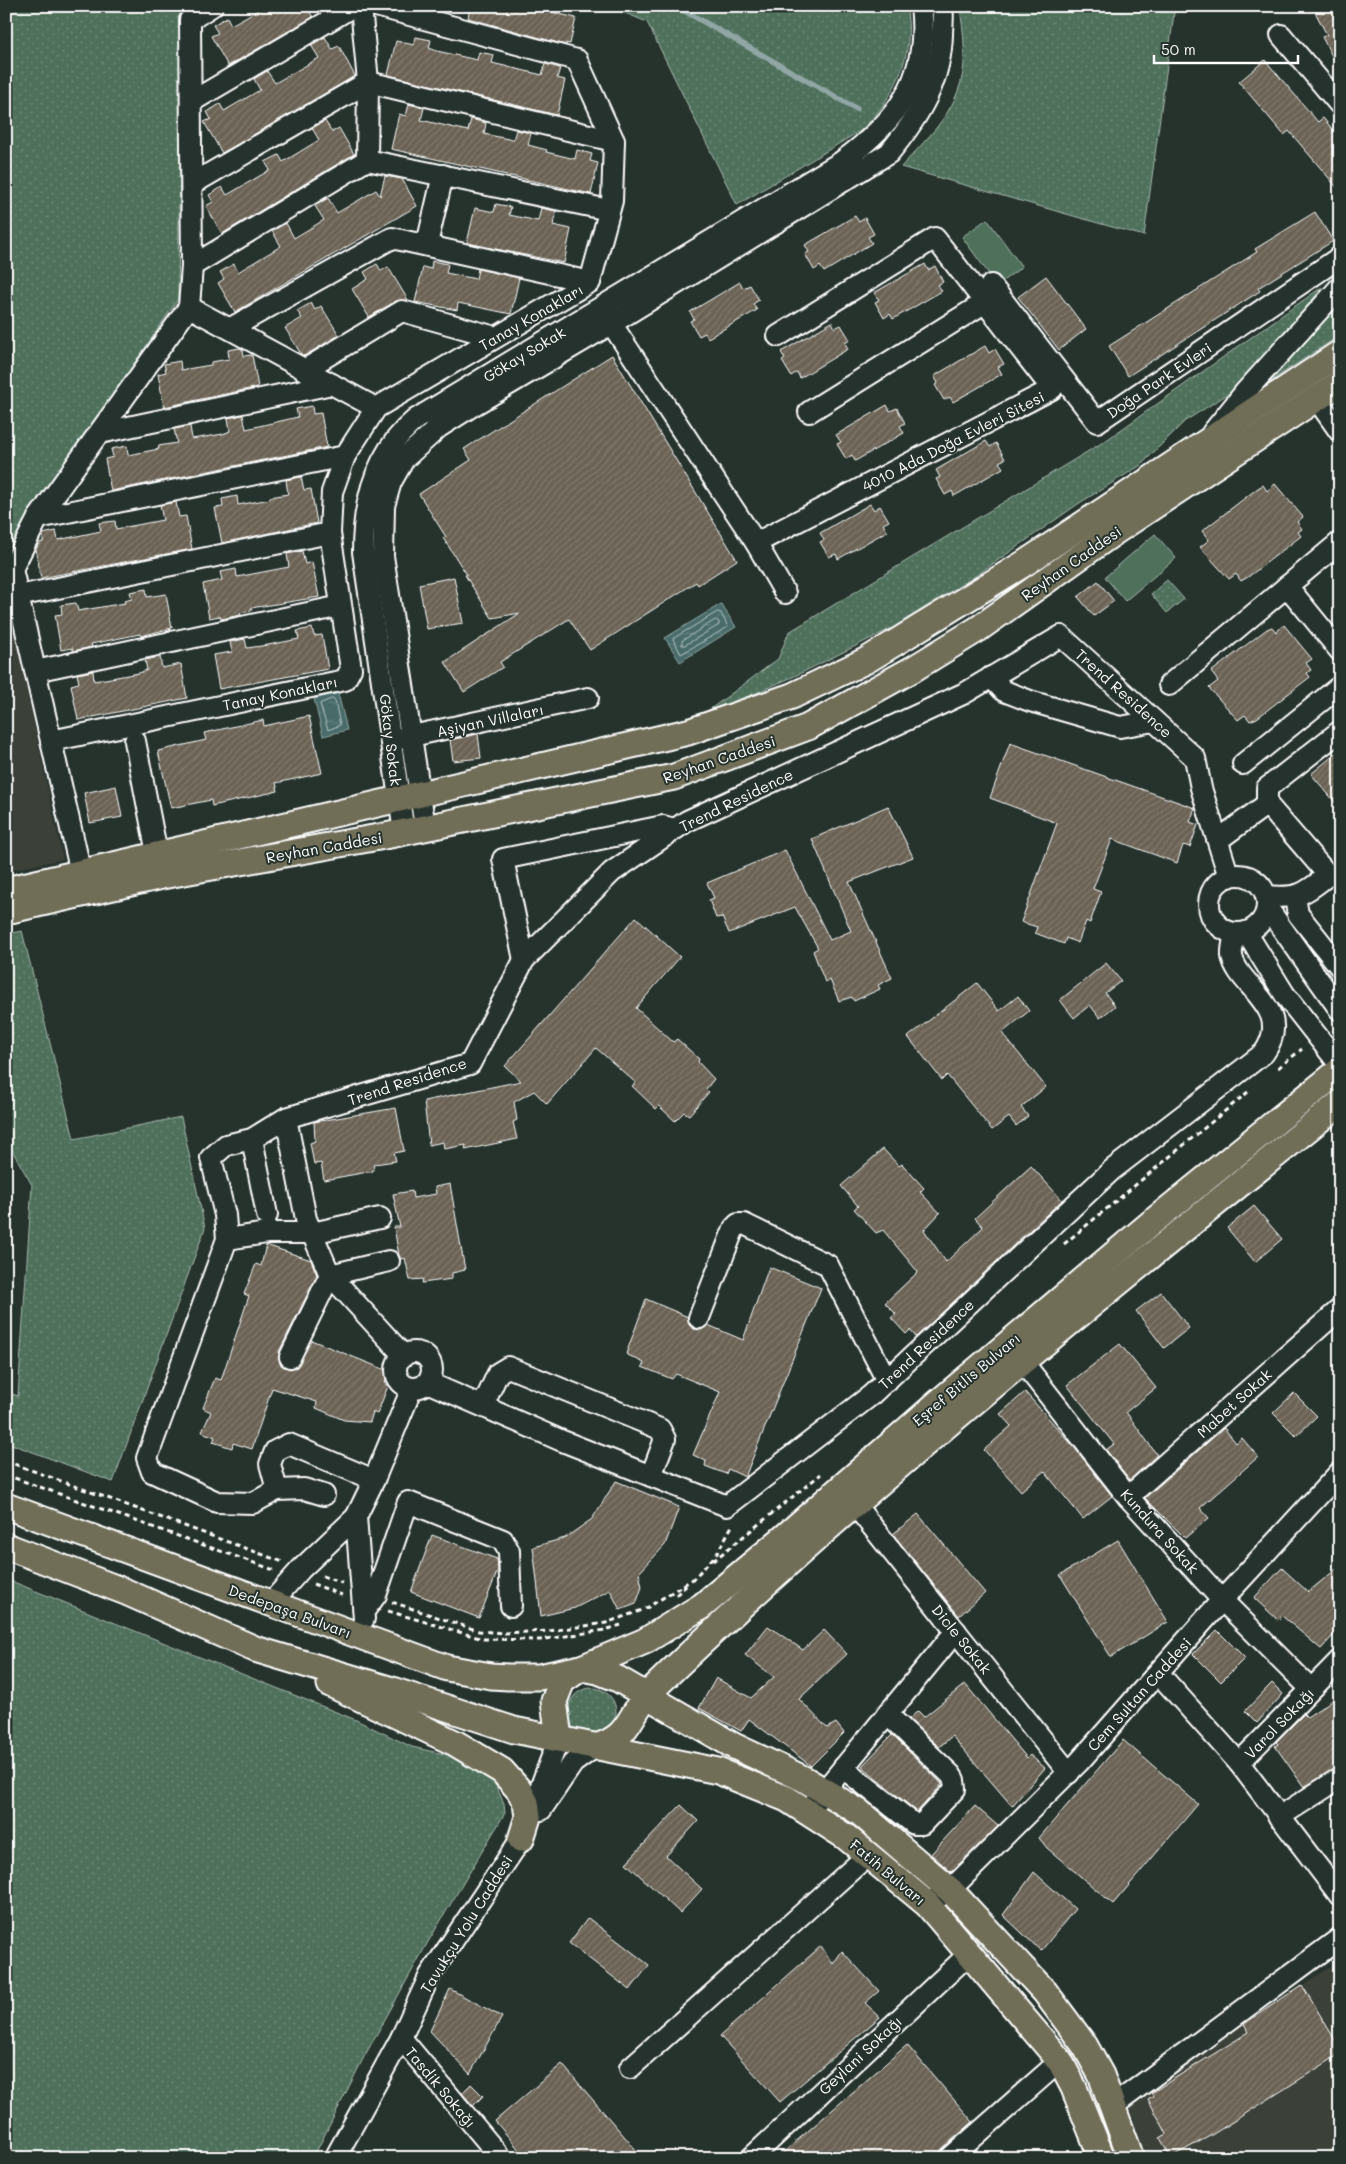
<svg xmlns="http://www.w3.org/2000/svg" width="1346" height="2164" font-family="Mali,sans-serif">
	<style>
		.built { fill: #3b4139 }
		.grass { fill: url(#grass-dots); stroke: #a7b8ae }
		.pitch { fill: #4f715c; stroke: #a7b8ae }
		.water { fill: url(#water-ripples); stroke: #91a7a6 }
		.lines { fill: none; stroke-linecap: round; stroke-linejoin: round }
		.shore { stroke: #b6c4c4; stroke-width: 1 }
		.stream { stroke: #91a7a6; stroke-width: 5.5 }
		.building { fill: url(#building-hatch); stroke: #fff }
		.minor-casing { stroke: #fff; stroke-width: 24 }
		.major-casing { stroke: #fff; stroke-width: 29 }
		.path { stroke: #fff; stroke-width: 3; stroke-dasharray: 5 4; stroke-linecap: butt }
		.minor { stroke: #26332d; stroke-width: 20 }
		.major { stroke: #716e59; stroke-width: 25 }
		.labels { text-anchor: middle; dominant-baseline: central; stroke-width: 4; stroke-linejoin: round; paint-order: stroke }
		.street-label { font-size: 15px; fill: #fff; stroke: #26332d }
	</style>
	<defs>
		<pattern id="grass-dots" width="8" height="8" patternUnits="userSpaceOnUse" patternTransform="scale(1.25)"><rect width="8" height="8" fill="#4f715c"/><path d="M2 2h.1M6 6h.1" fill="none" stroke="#698674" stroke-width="1.8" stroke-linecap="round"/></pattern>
		<pattern id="water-ripples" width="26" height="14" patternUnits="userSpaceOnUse" patternTransform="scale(1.25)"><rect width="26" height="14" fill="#486c6b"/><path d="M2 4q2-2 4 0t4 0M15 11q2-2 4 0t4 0" fill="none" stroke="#638281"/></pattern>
		<pattern id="building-hatch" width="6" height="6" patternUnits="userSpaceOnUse" patternTransform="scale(1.25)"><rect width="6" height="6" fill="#6b6254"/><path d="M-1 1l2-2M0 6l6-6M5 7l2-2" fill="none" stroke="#817a6e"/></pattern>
	</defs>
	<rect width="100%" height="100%" fill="#26332d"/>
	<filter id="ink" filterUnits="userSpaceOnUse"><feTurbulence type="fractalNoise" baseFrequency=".02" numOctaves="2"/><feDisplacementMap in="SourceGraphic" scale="10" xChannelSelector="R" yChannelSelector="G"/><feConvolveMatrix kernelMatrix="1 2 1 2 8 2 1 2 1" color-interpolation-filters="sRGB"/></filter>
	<g filter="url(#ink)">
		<g class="built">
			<polygon points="6,595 63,859 6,871"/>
			<polygon points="1335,1964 1340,1971 1340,2158 1146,2158 1127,2101"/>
		</g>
		<g class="grass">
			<polygon points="6,6 182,6 178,299 6,556"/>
			<path d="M608 6H906C916 54 895 99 860 131L737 205 647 22Z"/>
			<path d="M960 6H1175L1144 236 901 167C936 129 968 101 964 45 964 32 961 19 960 6Z"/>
			<polygon points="1322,287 1250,380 1185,421 1141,465 1078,504 977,575 892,628 797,675 724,707 705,713 778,659 789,632 1105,441"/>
			<polygon points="1340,293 1340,335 1266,384 1298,340"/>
			<polygon points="1167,580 1184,599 1167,613 1151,594"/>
			<polygon points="22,931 74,1139 181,1117 205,1228 113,1482 6,1442 6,1392 18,1396 32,1185 6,1140 6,934"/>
			<polygon points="6,1579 356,1720 412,1747 448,1755 490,1774 504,1803 505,1813 428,1942 364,2057 313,2158 6,2158"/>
			<circle cx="592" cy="1712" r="24"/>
		</g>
		<g class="pitch">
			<polygon points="987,219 1022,267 997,285 962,237"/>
			<polygon points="1155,534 1176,558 1125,601 1105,577"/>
		</g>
		<g class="water">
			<polygon points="721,604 736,627 680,662 665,638"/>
			<polygon points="338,693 347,730 323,736 314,699"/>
		</g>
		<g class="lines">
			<g class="shore">
				<polygon points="718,612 721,613 728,627 681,654 673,639"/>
				<polygon points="716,620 719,622 719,625 685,645 682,645 682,641"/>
				<polygon points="332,699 335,701 340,725 328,730 320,704"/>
			</g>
			<polyline class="stream" points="676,6 857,109"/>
		</g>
		<g class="building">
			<polygon points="265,6 306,6 313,17 228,66 211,36 218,33 213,25 227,17 231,25"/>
			<polygon points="470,6 527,6 576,18 570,44 566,43 566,45 468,18"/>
			<polygon points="1312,6 1340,6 1340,71 1322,37 1327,35"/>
			<polygon points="325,37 332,49 339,46 355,76 222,153 204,122 211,119 207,112 220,104 224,111 260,90 254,79 267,71 275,83 319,58 311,45"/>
			<polygon points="416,37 431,40 429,48 437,51 477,60 479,52 494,55 492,63 542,75 545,64 560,68 557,78 565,80 557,115 388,75 396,41 414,45"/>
			<polygon points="1265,60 1318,122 1323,118 1340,138 1340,191 1289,131 1284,135 1239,82"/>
			<polygon points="409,104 424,108 421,120 468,131 471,119 486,123 484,134 513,140 516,130 531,133 528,145 547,150 546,152 575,159 577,150 592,154 590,161 598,163 591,194 391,149 399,114 406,116"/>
			<polygon points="325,121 332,132 339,128 354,154 222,234 206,206 213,202 209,195 222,187 227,195 270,170 265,162 279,155 283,162 319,140 312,128"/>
			<polygon points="385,176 402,179 417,206 235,312 218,283 224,279 220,272 234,264 238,272 281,246 272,231 286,223 294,238 324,220 315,206 328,198 337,213 376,190 380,196"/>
			<polygon points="496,204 511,207 509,215 538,221 541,208 556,211 553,225 571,229 564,263 467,243 475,208 494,212"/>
			<polygon points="1315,212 1333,241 1258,288 1260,291 1128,376 1109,346 1257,252 1255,249"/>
			<polygon points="855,216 859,222 865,218 874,234 868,237 872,243 824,272 820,266 814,270 805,254 809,252 805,245"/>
			<polygon points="432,261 448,264 446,273 476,279 478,269 519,278 511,314 458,303 457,310 415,302 423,267 431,269"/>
			<polygon points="377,264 381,271 388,267 408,300 396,301 369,317 352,289 368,279 364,272"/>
			<polygon points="925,264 928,270 935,266 943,282 938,285 942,291 893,319 890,314 884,318 875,302 879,300 874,293"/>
			<polygon points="1046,276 1086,329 1059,350 1018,297"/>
			<polygon points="740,282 743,288 750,285 759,300 753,304 757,310 708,338 705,333 699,336 690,321 694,319 690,312"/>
			<polygon points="311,303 315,310 321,306 339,335 304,356 301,354 285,328 302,318 297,311"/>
			<polygon points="832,322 835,328 841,325 850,340 845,343 848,349 800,378 797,372 791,376 782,361 785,359 781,352"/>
			<polygon points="985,346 989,353 995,349 1004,364 998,367 1002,374 953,402 950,397 944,400 935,385 938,383 934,376"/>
			<polygon points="240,348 243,350 244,356 252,355 258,387 164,407 158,374 166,372 164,364 180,361 181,370 211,365 211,362 229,359 228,350"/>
			<polygon points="612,355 737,560 698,585 696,582 590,650 569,619 500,662 503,667 464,692 445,662 520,613 492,618 465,575 467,575 443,538 446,537 419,494 471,460 464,449"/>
			<polygon points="887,405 890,411 897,408 905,423 900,426 904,433 855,461 852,455 846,459 837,444 841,442 836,435"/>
			<polygon points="312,406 313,414 321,413 327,447 111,491 105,459 113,457 111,449 127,446 128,455 159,449 158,446 177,443 174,429 190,426 192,439 223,434 230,431 228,418 243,415 246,429 298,417 296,409"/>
			<polygon points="986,441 990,447 996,443 1005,459 999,462 1003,468 954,496 952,491 945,495 936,479 940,477 936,470"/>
			<polygon points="301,477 304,490 311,489 317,523 222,543 215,508 223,507 222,499 237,496 238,505 270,499 270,497 288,494 286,480"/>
			<polygon points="1275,484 1303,517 1297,522 1302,529 1298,532 1301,536 1248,577 1241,581 1236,574 1229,579 1200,547 1209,540 1202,531 1258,488 1263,485 1267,491"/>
			<polygon points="176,502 179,517 186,516 192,549 41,578 36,549 39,543 43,542 43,534 56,531 58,540 101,531 99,523 115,521 116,529 163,520 160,505"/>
			<polygon points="870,504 874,510 880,506 889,521 883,524 887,531 838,559 836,554 829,557 820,542 824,540 820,533"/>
			<polygon points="302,551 305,564 312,562 319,597 251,608 251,611 240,613 241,615 221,619 220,616 209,618 203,584 222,580 220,572 236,569 237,577 289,567 287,554"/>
			<polygon points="454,577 463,623 427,629 419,584"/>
			<polygon points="1098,581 1114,601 1094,616 1078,597"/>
			<polygon points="146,589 147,597 166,594 172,628 141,636 140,634 91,644 92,647 73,651 73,648 61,650 55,615 62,614 61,605 76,603 78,611 125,603 124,601 132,599 130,592"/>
			<polygon points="1284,625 1312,659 1306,663 1311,670 1307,673 1310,677 1257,718 1250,721 1245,715 1238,720 1209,688 1218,681 1211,672 1267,629 1272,627 1276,632"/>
			<polygon points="312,628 314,636 322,635 328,669 219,689 213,655 232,652 230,642 245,639 247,648 268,645 299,639 297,631"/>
			<polygon points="160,657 162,668 181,664 187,698 78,720 71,685 79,683 77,674 93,671 94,681 139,673 147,670 145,660"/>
			<polygon points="309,716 322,773 276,783 278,791 212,806 211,800 171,808 158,751 206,740 204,733 263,720 264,726"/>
			<polygon points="478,734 481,758 453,761 450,740"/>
			<polygon points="1010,743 1195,808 1190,822 1198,825 1190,847 1183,845 1177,863 1112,839 1093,889 1101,892 1090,923 1086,921 1078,943 1066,938 1064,944 1035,933 1037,927 1021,922 1057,823 990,798"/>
			<polygon points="1340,750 1340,808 1311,774"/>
			<polygon points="116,786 122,817 90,823 84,793"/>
			<polygon points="888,806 913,857 849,882 892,978 878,985 880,989 854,1001 852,997 839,1001 830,980 825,982 813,951 818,948 795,907 729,933 722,917 716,918 709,900 714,898 707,883 785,850 830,940 851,931 812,839"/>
			<polygon points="636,917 680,957 636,1008 673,1042 677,1039 699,1059 698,1062 714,1079 706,1089 709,1092 689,1115 684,1112 675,1121 659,1106 656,1109 632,1086 636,1083 596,1048 547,1104 534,1091 514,1102 517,1120 513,1122 517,1139 465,1150 466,1145 444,1149 443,1142 429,1145 424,1101 521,1081 505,1066"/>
			<polygon points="1106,963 1121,981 1105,993 1115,1006 1100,1018 1090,1005 1074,1018 1060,1000"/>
			<polygon points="977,983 999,1011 1018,996 1029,1011 1002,1033 1046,1087 1021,1107 1028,1116 1016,1126 1009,1117 992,1130 947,1075 942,1080 908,1037"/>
			<polygon points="396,1108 404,1151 394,1153 396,1161 374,1164 373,1171 324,1180 321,1163 314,1164 310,1143 315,1141 314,1122"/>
			<polygon points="883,1149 899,1166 902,1164 924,1188 920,1192 940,1213 924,1230 946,1262 983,1227 975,1218 1031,1166 1062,1200 916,1337 910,1330 906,1334 891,1318 896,1314 885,1303 918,1272 883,1230 876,1233 854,1209 858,1206 841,1186"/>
			<polygon points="450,1184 465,1270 452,1273 452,1279 422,1283 423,1279 410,1280 405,1258 401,1259 399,1256 394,1227 400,1227 393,1194 412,1191 413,1198 436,1194 435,1187"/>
			<polygon points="1254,1206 1282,1239 1255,1262 1227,1228"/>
			<polygon points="266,1245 311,1260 317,1275 279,1352 280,1364 290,1369 297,1367 311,1340 388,1371 385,1382 388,1386 377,1414 373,1412 370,1422 344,1420 316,1408 317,1402 272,1388 252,1449 233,1443 232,1448 213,1442 215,1437 202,1432 211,1412 203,1408 215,1378 221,1380 249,1296 244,1294 256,1264 261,1266"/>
			<polygon points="769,1267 821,1288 745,1477 728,1469 726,1474 705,1466 706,1461 693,1455 720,1392 676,1374 672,1379 642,1367 644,1363 626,1354 646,1299 688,1317 689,1325 694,1329 701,1330 708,1325 743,1340"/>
			<polygon points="1161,1292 1189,1328 1164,1348 1136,1311"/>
			<polygon points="1120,1344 1156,1388 1126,1412 1157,1455 1130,1480 1106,1450 1114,1444 1067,1385"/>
			<polygon points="1025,1392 1074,1447 1112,1496 1083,1519 1044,1471 1021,1491 984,1450 1011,1426 1000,1414"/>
			<polygon points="1294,1393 1317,1416 1296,1436 1273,1413"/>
			<polygon points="1224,1428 1236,1443 1242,1438 1258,1457 1200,1508 1209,1518 1185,1538 1145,1498"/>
			<polygon points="616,1481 679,1507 665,1545 639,1573 642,1587 636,1604 620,1610 610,1590 575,1608 541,1616 533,1547 565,1538 592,1519"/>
			<polygon points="918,1514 985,1593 959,1616 893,1534"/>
			<polygon points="432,1535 497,1559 498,1570 479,1618 411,1592"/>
			<polygon points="1118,1540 1168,1622 1111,1657 1060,1575"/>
			<polygon points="1340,1566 1340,1628 1321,1649 1282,1616 1278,1620 1254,1598 1282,1568 1308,1592"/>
			<polygon points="768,1626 803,1650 824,1630 847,1654 799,1699 827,1728 836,1723 844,1733 811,1766 749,1719 741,1731 699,1708 716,1678 751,1698 774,1677 745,1655"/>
			<polygon points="1217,1630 1245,1658 1221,1682 1193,1654"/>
			<polygon points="1272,1683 1283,1694 1257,1723 1245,1711"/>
			<polygon points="965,1684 1027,1758 1030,1755 1045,1768 1012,1806 952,1736 939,1747 909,1719 918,1711 924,1717"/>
			<polygon points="1340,1695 1340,1766 1304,1787 1275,1746 1278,1744 1276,1742 1304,1714 1307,1717"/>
			<polygon points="892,1735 942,1784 917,1812 862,1766"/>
			<polygon points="1123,1740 1198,1804 1113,1904 1047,1848 1039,1838"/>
			<polygon points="681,1805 698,1821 666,1856 702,1889 680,1913 626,1863"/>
			<polygon points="975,1806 998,1826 951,1872 931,1854"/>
			<polygon points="1034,1872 1075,1909 1041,1951 1003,1915"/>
			<polygon points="588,1918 649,1965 630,1990 569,1943"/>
			<polygon points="821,1946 833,1964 842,1951 879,1991 865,2003 880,2017 780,2102 720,2036"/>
			<polygon points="1302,1985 1340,2048 1340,2054 1210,2136 1171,2157 1160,2138 1167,2134 1148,2099 1153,2096 1151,2093 1249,2032 1244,2024"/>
			<polygon points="450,1989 502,2017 470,2074 430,2031"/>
			<polygon points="907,2045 973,2122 942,2149 938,2158 777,2158"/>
			<polygon points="562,2064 643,2158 526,2158 495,2121"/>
			<polygon points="471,2084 483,2096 473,2106 462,2093"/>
		</g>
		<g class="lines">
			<g class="minor-casing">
				<g id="minor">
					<polyline points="361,6 368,82 367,160"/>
					<polyline points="1281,35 1340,105"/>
					<polyline points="191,102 354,6"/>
					<polyline points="192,184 368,82 614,141"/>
					<polyline points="427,244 443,175"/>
					<polyline points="192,266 367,160 609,210"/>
					<polyline points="991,285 1097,422 1340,257"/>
					<polyline points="189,307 376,408"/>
					<polyline points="605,314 756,543 785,593"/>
					<polyline points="231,328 392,238 590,282"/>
					<polyline points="304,370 402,311 495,337"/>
					<polyline points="1316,398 1340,432"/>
					<polyline points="809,412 984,303"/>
					<polyline points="100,433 332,384"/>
					<polyline points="1212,433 1245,392 1340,287"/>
					<polyline points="38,518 345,456"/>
					<polyline points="756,543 1052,389 935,238 778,336"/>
					<polyline points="1287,586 1340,651"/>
					<polyline points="18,596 330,533"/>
					<polyline points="35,671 341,606"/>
					<polyline points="991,677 1004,691 1030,701 1120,727 1154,721"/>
					<polyline points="1169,685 1340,542"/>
					<polyline points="398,739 588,698"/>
					<polyline points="51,741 345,680 351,669 330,533 332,492 345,456 376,408 590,282 612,201 614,141 577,60 376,6"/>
					<polyline points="135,741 160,869"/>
					<polyline points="1243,764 1340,686"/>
					<path d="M425 827 383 556 384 506 391 482 404 459 439 427 469 408 611 324 889 153C919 117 941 81 942 34 942 25 944 15 942 6"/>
					<path d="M404 832 363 552C363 501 375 453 416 419L841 162C897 121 930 79 921 6"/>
					<polyline points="1218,840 1267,804"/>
					<polyline points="81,873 12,569 38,518 189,307 192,266 190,20 212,6"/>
					<circle cx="1238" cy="904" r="29"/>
					<path d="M1266 896C1297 899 1304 895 1328 875L1267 804V788L1340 731"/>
					<polyline points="1295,897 1298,914 1340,967"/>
					<polyline points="1267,907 1340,1010"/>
					<polyline points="1246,932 1285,995 1340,1065"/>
					<polyline points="524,960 503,859 663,826 674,829"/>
					<polyline points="286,1118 252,1139 226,1145 211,1158 225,1215 227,1239 147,1458 152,1472 217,1502 253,1503 277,1490 304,1489 324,1495"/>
					<polyline points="252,1139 267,1215"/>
					<polyline points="227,1239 267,1233 312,1233 380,1218"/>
					<polyline points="699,1318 734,1228 738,1224 744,1224 828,1265 887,1381"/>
					<circle cx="414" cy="1370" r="18"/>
					<polyline points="404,1356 330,1275 306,1219 286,1118 470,1064 524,960 612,872 687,821 965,693 1061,636 1195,758 1201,788 1229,877"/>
					<polyline points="290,1357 330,1275 389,1261"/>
					<polyline points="1022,1361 1128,1497 1222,1600 1311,1689"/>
					<path d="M427 1382 560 1440 727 1506 870 1396 1112 1170 1264 1053C1295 1008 1238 988 1232 956 1231 950 1234 940 1235 933"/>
					<polyline points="483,1406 498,1373 508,1367 660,1429 665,1439 651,1476"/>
					<polyline points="277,1490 270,1464 275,1451 289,1444 374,1480"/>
					<polyline points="1128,1497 1340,1309"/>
					<polyline points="855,1505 1069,1773"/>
					<polyline points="270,1604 301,1569 356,1517"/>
					<polyline points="364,1611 376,1595 408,1502 503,1540 509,1551 511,1606"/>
					<polyline points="364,1619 356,1517 374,1480 412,1388"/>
					<polyline points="1159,1674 1239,1763 1340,1896"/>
					<polyline points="1239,1763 1340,1660"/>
					<polyline points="843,1768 914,1824 922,1824 955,1789 954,1780 951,1775 887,1714"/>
					<polyline points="541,1810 573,1763 595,1747"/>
					<polyline points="807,1812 956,1631"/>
					<polyline points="1279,1817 1340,1778"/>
					<polyline points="927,1904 950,1890 1079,1762 1222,1600 1340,1472"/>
					<polyline points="401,2038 501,2158"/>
					<polyline points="630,2068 868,1855"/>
					<polyline points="1113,2106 1340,1938"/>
					<polyline points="335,2158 401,2038 430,1975 521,1839 559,1738"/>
					<polyline points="751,2158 970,1953"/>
					<polyline points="950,2158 1060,2061"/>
				</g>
			</g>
			<g class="major-casing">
				<g id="major">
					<polyline points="6,890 688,732 792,696 867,660 1025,563 1340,353"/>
					<polyline points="6,911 162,876 390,835 674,777 808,727 913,669 978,629 1116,531 1340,383"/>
					<polyline points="6,1506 447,1668 491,1676 508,1677 539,1677 581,1668 598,1671 618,1679 734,1746 804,1779 859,1812 950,1890 1045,1992 1085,2046 1101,2075 1131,2158"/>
					<polyline points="6,1546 126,1592 255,1649 392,1690 514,1730 718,1771 787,1799 846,1837 927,1904 1060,2061 1074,2088 1102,2158"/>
					<polyline points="330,1684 455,1743 502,1771 519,1790 526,1803 528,1817 521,1839"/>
					<polyline points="559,1738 554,1701 562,1681 581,1668 645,1641 702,1606 781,1540 939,1402 1151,1223 1340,1070"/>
					<path d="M595 1747C631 1737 628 1716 649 1693 674 1668 699 1645 725 1621 921 1439 1132 1271 1340 1103"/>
				</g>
			</g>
			<g class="path">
				<polyline points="1278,1068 1302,1049"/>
				<polyline points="1064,1244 1248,1092"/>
				<polyline points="6,1461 283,1562"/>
				<polyline points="6,1475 274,1570"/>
				<polyline points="713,1561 821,1474"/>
				<polyline points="322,1576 342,1583"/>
				<polyline points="313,1584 342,1595"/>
				<polyline points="676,1595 688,1584"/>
				<polyline points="392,1602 479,1631 503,1633 549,1631 606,1623 645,1609 693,1579 716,1555 733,1524"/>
				<polyline points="388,1611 483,1639 540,1640 605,1630 621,1625"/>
			</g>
			<use href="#minor" class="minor"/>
			<use href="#major" class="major"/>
		</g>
	</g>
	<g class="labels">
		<g class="street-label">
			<text transform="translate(531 317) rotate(-30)">Tanay Konakları</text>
			<text transform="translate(524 354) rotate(-31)">Gökay Sokak</text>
			<text transform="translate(1159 380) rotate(-34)">Doğa Park Evleri</text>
			<text transform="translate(953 441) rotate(-27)">4010 Ada Doğa Evleri Sitesi</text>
			<text transform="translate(1071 563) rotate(-35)">Reyhan Caddesi</text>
			<text transform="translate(280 693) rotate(-12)">Tanay Konakları</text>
			<text transform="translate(1124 693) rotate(42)">Trend Residence</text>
			<text transform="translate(490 720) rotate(-12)">Aşiyan Villaları</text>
			<text transform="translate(391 740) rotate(83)">Gökay Sokak</text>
			<text transform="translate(719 759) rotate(-19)">Reyhan Caddesi</text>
			<text transform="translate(736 800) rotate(-26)">Trend Residence</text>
			<text transform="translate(324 847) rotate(-10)">Reyhan Caddesi</text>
			<text transform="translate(407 1081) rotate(-18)">Trend Residence</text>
			<text transform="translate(926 1344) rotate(-43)">Trend Residence</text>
			<text transform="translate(966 1379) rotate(-40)">Eşref Bitlis Bulvarı</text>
			<text transform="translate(1234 1403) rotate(-42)">Mabet Sokak</text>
			<text transform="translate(1160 1531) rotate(48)">Kundura Sokak</text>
			<text transform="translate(290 1611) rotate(20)">Dedepaşa Bulvarı</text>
			<text transform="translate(962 1639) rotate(51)">Dicle Sokak</text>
			<text transform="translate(1139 1694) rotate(-48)">Cem Sultan Caddesi</text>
			<text transform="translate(1279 1723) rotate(-46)">Varol Sokağı</text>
			<text transform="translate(888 1872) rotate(40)">Fatih Bulvarı</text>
			<text transform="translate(466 1924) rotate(-58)">Tavukçu Yolu Caddesi</text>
			<text transform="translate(860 2055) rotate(-43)">Geylani Sokağı</text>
			<text transform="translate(441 2087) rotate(50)">Tasdik Sokağı</text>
		</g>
	</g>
	<rect width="1346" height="2164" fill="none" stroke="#26332d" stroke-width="25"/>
	<rect x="12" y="12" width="1321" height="2139" fill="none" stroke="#fff" stroke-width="2" filter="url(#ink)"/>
	<path d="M1154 55v8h144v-8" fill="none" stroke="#ffffff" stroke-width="2.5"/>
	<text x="1161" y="55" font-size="15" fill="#ffffff" stroke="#26332d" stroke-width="4" paint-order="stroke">50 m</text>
</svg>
